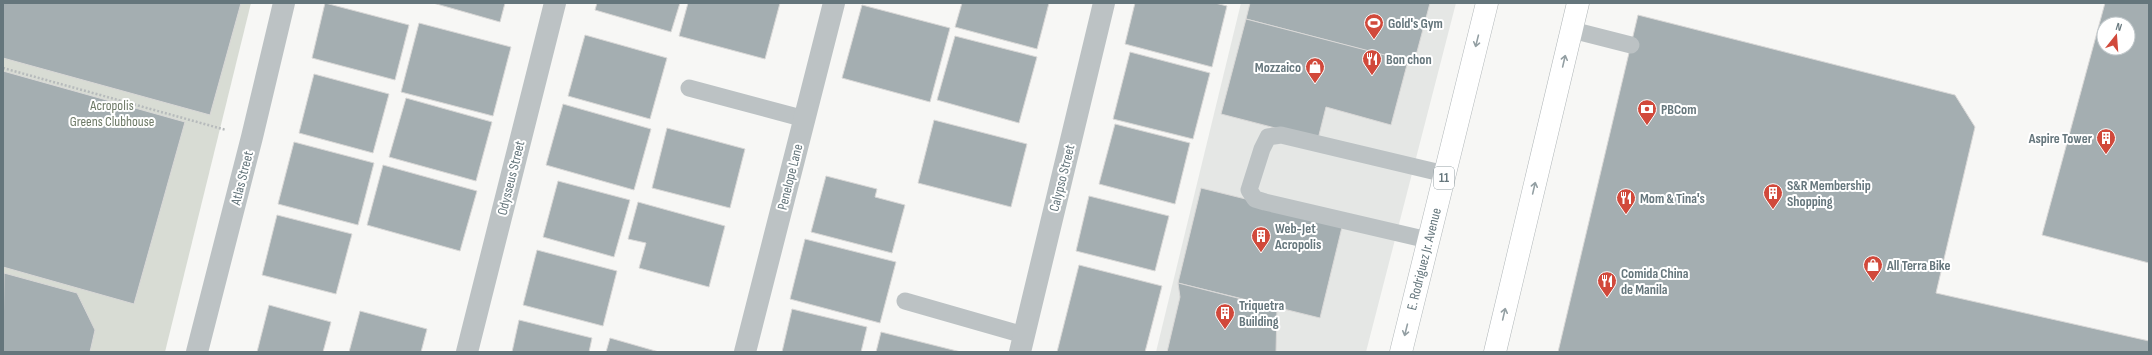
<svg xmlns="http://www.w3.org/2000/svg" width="2152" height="355" font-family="'Sofia Sans Condensed',sans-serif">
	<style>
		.built { fill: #e5e7e5 }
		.green { fill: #d8dcd4 }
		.building { fill: #a4aeb1; stroke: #d9d8d7; fill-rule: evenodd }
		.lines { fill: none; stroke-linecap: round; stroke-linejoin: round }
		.primary-casing { stroke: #b0b6b8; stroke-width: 23 }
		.path { stroke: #b7bbbc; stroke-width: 2.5; stroke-dasharray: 2 2; stroke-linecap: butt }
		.lane { stroke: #bcc2c4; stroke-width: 17 }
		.street { stroke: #bcc2c4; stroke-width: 22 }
		.primary { stroke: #fff; stroke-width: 22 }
		.oneway { stroke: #939fa3 }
		.labels { text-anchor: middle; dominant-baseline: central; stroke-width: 4; stroke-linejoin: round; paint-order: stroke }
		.shield { fill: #fff; stroke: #939fa3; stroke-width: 1 }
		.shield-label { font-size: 13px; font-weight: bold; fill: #65767c }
		.poi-label { font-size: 14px; font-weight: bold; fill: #65767c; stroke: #fff; text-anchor: start }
		.park-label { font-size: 14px; fill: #6e7a67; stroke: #fff }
		.street-label { font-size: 14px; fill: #65767c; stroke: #fff }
	</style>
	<rect width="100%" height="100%" fill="#f7f7f5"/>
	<polygon class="built" points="1241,3 1456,3 1366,352 1156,352"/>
	<polygon class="green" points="3,3 251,3 165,352 3,352"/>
	<g class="building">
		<polygon points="3,3 241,3 210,115 3,58"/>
		<polygon points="325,3 409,25 395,80 312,58"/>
		<polygon points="433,3 505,3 500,22"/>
		<polygon points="597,3 680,3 671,32 595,10"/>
		<polygon points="688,3 780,3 765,59 679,36"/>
		<polygon points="962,3 1049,3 1037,49 955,27"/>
		<polygon points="1135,3 1215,3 1227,6 1212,67 1125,44"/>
		<polygon points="1250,3 1430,3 1414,63 1246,19"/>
		<path d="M2105 3H2149V263L2042 235ZM2104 24H2128V48H2104Z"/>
		<polygon points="862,5 950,28 930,102 842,78"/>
		<polygon points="1638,15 1955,95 1975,127 1936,293 2149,341 2149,352 1558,352"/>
		<polygon points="1246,19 1408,61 1391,125 1326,107 1318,139 1221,114"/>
		<polygon points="419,23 511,47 493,116 401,92"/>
		<polygon points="585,35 667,58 650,119 568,96"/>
		<polygon points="955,36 1037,57 1019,123 937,100"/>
		<polygon points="1130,52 1210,73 1193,139 1113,119"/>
		<polygon points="3,71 185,122 134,304 3,267"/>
		<polygon points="314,74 389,94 373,153 299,133"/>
		<polygon points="406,98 492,122 476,181 389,157"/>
		<polygon points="563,104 651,129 634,190 546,165"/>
		<polygon points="934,120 1027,144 1011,207 918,183"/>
		<polygon points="1115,124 1190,143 1175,204 1099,184"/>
		<polygon points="667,128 745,149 730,208 652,188"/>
		<polygon points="294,142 374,163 358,225 278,204"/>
		<polygon points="383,165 477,191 460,251 367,225"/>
		<polygon points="826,176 877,189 875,197 905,205 892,253 811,232"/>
		<polygon points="558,181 630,200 614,257 543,237"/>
		<polygon points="1201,188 1343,223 1320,318 1178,283"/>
		<polygon points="1089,196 1169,216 1155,271 1076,251"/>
		<polygon points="638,202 725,226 709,287 639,268 646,243 628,239"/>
		<polygon points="277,215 352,234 336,294 262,275"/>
		<polygon points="805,239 896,262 880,323 790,299"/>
		<polygon points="537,250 617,271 603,326 523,305"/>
		<polygon points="1079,265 1162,286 1145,352 1057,352"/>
		<polygon points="4,273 77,293 95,330 90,352 3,352"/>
		<polygon points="1178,283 1277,308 1276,352 1167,352 1180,297"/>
		<polygon points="269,305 331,322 323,352 257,352"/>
		<polygon points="792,309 867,327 861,352 782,352"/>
		<polygon points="360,311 427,329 421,352 349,352"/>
		<polygon points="519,320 592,338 589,352 512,352"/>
		<polygon points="881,332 961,352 876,352"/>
		<polygon points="610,338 659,352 606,352"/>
	</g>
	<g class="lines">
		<g class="primary-casing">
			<g id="primary">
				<polyline points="1401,352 1487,3"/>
				<polyline points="1495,352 1578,3"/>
			</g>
		</g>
		<polyline class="path" points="3,68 226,130"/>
		<g class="lane">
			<polyline points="1572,30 1631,45"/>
			<polyline points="689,88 805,119"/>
			<polyline points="1428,240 1265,202 1255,199 1249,190 1262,149 1268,137 1281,135 1445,174"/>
			<polyline points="905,301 1024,335"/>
		</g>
		<g class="street">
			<polyline points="197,352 252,137 284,3"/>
			<polyline points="467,352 555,3"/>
			<polyline points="745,352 834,3"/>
			<polyline points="1020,352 1104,3"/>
		</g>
		<use href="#primary" class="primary"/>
	</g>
	<defs><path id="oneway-shaft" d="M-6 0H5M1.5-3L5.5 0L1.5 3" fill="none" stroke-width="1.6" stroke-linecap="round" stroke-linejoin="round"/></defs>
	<g class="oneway">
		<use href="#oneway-shaft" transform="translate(1477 41) rotate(104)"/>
		<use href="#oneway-shaft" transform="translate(1564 61) rotate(-77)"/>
		<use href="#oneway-shaft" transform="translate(1534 188) rotate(-77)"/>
		<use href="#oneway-shaft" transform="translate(1504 314) rotate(-77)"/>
		<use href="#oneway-shaft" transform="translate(1406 330) rotate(104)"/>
	</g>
	<defs>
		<g id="stadium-pin" transform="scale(1)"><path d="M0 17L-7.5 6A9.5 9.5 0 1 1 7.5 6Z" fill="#d1493b" stroke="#fff"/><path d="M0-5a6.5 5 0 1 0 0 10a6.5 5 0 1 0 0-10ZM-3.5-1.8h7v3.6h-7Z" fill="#fff"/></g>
		<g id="restaurant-pin" transform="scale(1)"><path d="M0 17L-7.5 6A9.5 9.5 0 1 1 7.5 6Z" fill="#d1493b" stroke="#fff"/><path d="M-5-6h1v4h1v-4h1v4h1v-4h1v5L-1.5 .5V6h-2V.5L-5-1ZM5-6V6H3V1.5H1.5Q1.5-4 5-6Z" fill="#fff"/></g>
		<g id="shop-pin" transform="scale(1)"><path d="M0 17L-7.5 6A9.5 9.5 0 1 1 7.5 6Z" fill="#d1493b" stroke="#fff"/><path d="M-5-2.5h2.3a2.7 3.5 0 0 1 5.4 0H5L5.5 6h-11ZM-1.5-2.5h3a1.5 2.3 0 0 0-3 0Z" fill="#fff"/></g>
		<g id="bank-pin" transform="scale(1)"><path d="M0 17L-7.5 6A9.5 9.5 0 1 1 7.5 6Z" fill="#d1493b" stroke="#fff"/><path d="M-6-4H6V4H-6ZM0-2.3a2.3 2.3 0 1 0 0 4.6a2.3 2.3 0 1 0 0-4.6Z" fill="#fff"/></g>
		<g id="building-pin" transform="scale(1)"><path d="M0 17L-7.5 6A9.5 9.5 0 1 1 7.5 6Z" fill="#d1493b" stroke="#fff"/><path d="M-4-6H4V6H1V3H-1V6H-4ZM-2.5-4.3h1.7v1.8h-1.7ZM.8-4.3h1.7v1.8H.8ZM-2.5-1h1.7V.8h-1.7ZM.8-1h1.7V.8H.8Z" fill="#fff"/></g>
	</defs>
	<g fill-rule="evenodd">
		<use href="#stadium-pin" x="1374" y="23"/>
		<use href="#restaurant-pin" x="1372" y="59"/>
		<use href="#shop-pin" x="1315" y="67"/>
		<use href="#bank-pin" x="1647" y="109"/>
		<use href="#building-pin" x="2106" y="138"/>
		<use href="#building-pin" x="1773" y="193"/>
		<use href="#restaurant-pin" x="1626" y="198"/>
		<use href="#building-pin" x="1261" y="236"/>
		<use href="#shop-pin" x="1873" y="265"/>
		<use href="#restaurant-pin" x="1607" y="281"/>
		<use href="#building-pin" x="1225" y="313"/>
	</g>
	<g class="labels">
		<rect class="shield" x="1434" y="167" width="20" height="22" rx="3"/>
		<g class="shield-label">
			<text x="1444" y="178">11</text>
		</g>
		<g class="poi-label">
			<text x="1388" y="23">Gold's Gym</text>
			<text x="1386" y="59">Bon chon</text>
			<text x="1301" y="67" text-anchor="end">Mozzaico</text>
			<text x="1661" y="109">PBCom</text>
			<text x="2092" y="138" text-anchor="end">Aspire Tower</text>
			<text x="1787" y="185">S&amp;R Membership<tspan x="1787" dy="16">Shopping</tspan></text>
			<text x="1640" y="198">Mom &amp; Tina's</text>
			<text x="1275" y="228">Web-Jet<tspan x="1275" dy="16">Acropolis</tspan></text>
			<text x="1887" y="265">All Terra Bike</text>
			<text x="1621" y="273">Comida China<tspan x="1621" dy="16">de Manila</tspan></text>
			<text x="1239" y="305">Triquetra<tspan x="1239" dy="16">Building</tspan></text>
		</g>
		<g class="park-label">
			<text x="112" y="105">Acropolis<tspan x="112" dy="16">Greens Clubhouse</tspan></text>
		</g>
		<g class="street-label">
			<text transform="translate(790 177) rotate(-76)">Penelope Lane</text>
			<text transform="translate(242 178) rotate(-76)">Atlas Street</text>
			<text transform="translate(511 178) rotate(-76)">Odysseus Street</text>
			<text transform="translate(1062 178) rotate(-76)">Calypso Street</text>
			<text transform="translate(1424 259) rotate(-76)">E. Rodriguez Jr. Avenue</text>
		</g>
	</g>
	<rect width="2152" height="355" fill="none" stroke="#65767c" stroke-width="8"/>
	<g transform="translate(2116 36) rotate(17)"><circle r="19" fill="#ffffff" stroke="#c1c8cb"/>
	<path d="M0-3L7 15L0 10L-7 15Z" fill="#d1493b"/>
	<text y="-6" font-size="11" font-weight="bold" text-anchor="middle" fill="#65767c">N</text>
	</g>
</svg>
